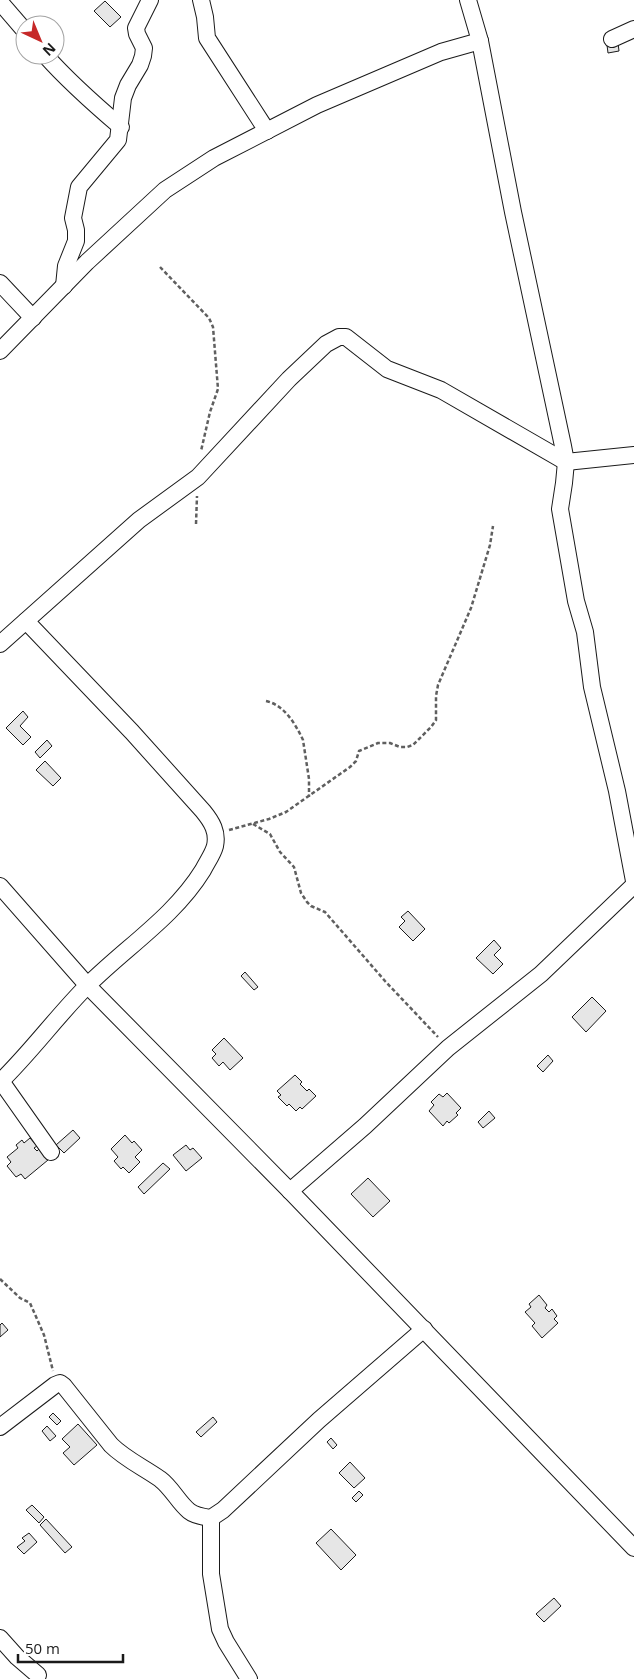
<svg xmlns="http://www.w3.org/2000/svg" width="634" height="1679" font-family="'Open Sans',sans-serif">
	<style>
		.building { fill: #e6e6e6; stroke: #1a1a1a }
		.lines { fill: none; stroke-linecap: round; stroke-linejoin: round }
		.minor-casing { stroke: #1a1a1a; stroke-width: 18 }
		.path { stroke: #5f5f5f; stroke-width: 2.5; stroke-dasharray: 4 2.5; stroke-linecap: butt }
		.minor { stroke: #fff; stroke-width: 16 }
	</style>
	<rect width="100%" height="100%" fill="#fff"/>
	<g class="building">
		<polygon points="105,1 121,17 110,27 94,11"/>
		<polygon points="618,43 619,51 608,53 607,45"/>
		<polygon points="23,711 28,717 20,726 31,737 23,745 6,728"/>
		<polygon points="47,740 52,746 40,758 35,752"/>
		<polygon points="45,761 61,778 53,786 36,770"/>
		<polygon points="408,911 425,929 413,941 399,927 405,921 401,917"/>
		<polygon points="494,940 501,948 494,955 503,964 493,974 476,958"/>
		<polygon points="245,972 258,987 254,990 241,976"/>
		<polygon points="592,997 606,1011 586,1032 572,1017"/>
		<polygon points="224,1038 243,1058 230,1070 223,1062 219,1066 212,1058 216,1054 212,1050"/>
		<polygon points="548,1055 553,1061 543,1072 537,1066"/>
		<polygon points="295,1075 302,1082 300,1084 307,1091 309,1089 316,1096 302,1109 300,1107 296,1111 289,1104 287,1106 278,1097 281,1095 277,1091"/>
		<polygon points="447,1093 461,1108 456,1113 458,1115 449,1123 447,1121 443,1126 429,1111 434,1105 431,1102 439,1094 443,1097"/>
		<polygon points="489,1111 495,1118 483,1128 478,1122"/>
		<polygon points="73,1130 80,1138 64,1153 56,1145"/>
		<polygon points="125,1135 132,1143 134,1141 142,1150 135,1157 140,1162 129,1173 123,1167 121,1169 114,1161 118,1157 111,1149"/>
		<polygon points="30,1138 37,1146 34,1148 37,1151 39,1149 48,1160 25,1179 21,1174 16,1177 7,1166 11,1162 7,1157 18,1148 16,1145 22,1140 24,1143"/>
		<polygon points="186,1145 190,1150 193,1148 202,1158 186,1171 173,1155"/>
		<polygon points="163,1163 170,1169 144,1194 138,1187"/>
		<polygon points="368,1178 390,1201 373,1217 351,1194"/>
		<polygon points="539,1295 547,1305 545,1308 549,1312 552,1309 557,1316 554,1319 558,1323 542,1338 532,1326 535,1323 525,1312 531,1307 529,1304"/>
		<polygon points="2,1323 8,1330 0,1337 0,1325"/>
		<polygon points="53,1413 61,1421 57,1425 49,1417"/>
		<polygon points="213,1417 217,1422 201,1437 196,1432"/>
		<polygon points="78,1424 97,1445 74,1465 63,1453 70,1447 62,1439"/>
		<polygon points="47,1426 56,1436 50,1441 42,1431"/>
		<polygon points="331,1438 337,1445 333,1449 327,1442"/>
		<polygon points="350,1462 365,1478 354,1488 339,1473"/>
		<polygon points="359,1491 363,1495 356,1502 352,1498"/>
		<polygon points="32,1505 44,1517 39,1523 26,1510"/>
		<polygon points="46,1519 72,1547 65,1553 40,1525"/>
		<polygon points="331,1529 356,1555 341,1570 316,1543"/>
		<polygon points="29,1533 37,1542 24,1554 17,1547 25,1541 22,1538"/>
		<polygon points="554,1598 561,1606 544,1622 536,1614"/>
	</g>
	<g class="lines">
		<g class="minor-casing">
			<g id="minor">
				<polyline points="201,0 205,17 207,38 267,131"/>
				<polyline points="468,0 480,41 513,212 563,446 566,462 564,483 560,509 576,601 585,632 592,687 617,791 634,881"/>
				<polyline points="0,2 25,31"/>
				<polyline points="612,39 634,29"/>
				<path d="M45 55C68 81 94 104 121 127"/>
				<polyline points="0,283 33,318"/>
				<polyline points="64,286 66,266 76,241 76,230 73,218 79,187 118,140 123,98 128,85 140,65 143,56 144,48 137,34 136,28 150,0"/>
				<polyline points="0,351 87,262 165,190 214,158 317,105 441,52 480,41"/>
				<polyline points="0,644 139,520 198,477 289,379 326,344 339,337 346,337 387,369 441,390 566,462 634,455"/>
				<polyline points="0,886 88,986 290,1191 634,1548"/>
				<polyline points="1,1081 51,1152"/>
				<path d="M0 1082C31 1052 57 1016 87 986 126 947 174 917 203 870 207 862 213 854 215 846 218 832 212 822 203 811L132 732 26 621"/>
				<polyline points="290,1191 365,1126 448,1048 541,974 634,885"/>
				<path d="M0 1427 55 1385 60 1383 64 1386 111 1445C125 1459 143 1467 160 1479 172 1488 178 1502 189 1511 195 1516 204 1517 211 1518L223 1510 319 1420 424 1329"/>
				<polyline points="211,1518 211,1574 220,1629 226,1642 249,1679"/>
				<polyline points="0,1638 17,1657 38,1675"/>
			</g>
		</g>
		<g class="path">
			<polyline points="160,267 209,318 213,327 218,389 210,412 201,451"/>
			<polyline points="196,524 197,496"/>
			<path d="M266 701C284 705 295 723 303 740L309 779V797"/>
			<polyline points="253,824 270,834 280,852 294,867 301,893 307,902 311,906 325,912 385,981 438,1037"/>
			<polyline points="229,830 269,819 286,812 350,767 356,761 359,751 378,743 390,743 400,747 407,747 413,745 431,727 436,720 436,696 438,685 471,608 490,545 493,526"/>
			<polyline points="0,1279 20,1298 30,1303 44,1335 53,1371"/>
		</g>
		<use href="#minor" class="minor"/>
	</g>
	<g transform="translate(40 40) rotate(136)"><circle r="24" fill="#ffffff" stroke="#a3a3a3"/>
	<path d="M0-4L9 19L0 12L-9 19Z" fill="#c62828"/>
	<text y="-8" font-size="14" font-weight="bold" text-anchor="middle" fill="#1a1a1a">N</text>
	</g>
	<path d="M18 1654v8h105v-8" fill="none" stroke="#1a1a1a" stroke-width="2.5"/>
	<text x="25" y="1654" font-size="15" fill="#1a1a1a" stroke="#ffffff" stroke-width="4" paint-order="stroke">50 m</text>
</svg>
